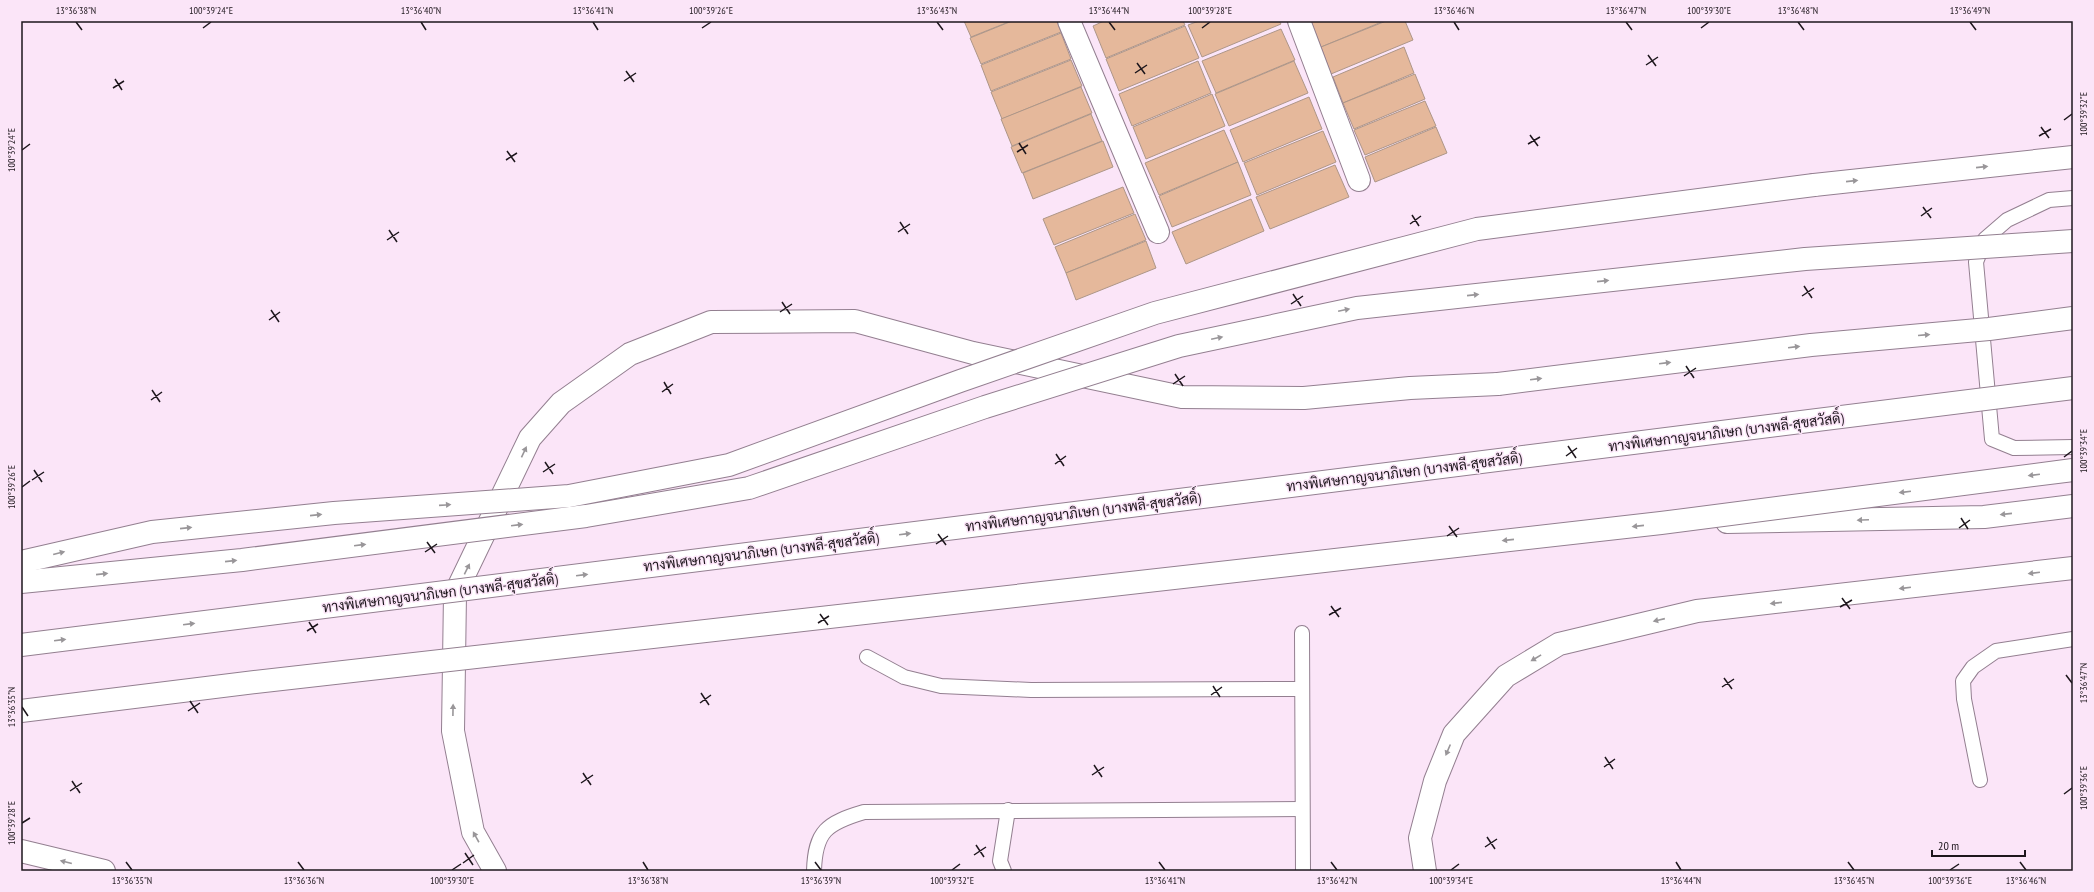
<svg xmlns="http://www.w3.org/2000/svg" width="2094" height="892" font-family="'PT Sans Narrow',Sarabun,sans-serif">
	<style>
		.building { fill: #e5b89b; stroke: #ad9688 }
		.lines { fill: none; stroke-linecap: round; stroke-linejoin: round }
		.service-casing { stroke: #937f90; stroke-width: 16 }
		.minor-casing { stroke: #937f90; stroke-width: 24 }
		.motorway-casing { stroke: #937f90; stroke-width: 24 }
		.service { stroke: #fff; stroke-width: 14 }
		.minor { stroke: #fff; stroke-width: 22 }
		.motorway { stroke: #fff; stroke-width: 22 }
		.motorway-bridge-casing { stroke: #937f90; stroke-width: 24; stroke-linecap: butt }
		.motorway-bridge { stroke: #fff; stroke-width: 22 }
		.oneway { fill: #999699 }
		.ticks { fill: none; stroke: #1d161c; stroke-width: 1.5 }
		.labels { text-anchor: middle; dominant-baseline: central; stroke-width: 3; stroke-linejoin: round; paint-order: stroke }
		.street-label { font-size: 14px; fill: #1d161c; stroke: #fbe5f8 }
		.neatline { fill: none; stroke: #1d161c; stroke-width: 1.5 }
		.ticks-label { font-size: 10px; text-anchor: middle; fill: #1d161c }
	</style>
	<rect width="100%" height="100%" fill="#fbe5f8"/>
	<g class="building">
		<polygon points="964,21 1011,21 971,37"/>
		<polygon points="1012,21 1057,21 1061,32 981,64 970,38"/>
		<polygon points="1104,21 1183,21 1185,25 1106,58 1093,26"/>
		<polygon points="1199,21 1279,21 1281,24 1202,57 1188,25"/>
		<polygon points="1311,21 1384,21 1321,47"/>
		<polygon points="1386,21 1405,21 1413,40 1331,74 1321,47"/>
		<polygon points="1185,26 1199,58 1119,91 1106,59"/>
		<polygon points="1281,29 1295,60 1216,93 1202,61"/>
		<polygon points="1061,33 1071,59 991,91 981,65"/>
		<polygon points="1404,47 1414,73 1343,103 1333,77"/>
		<polygon points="1071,60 1082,86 1002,119 991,92"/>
		<polygon points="1198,61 1211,93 1132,126 1119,94"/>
		<polygon points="1294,61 1308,93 1229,126 1215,94"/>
		<polygon points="1415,74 1425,99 1354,129 1343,103"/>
		<polygon points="1081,87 1092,113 1012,146 1001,119"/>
		<polygon points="1212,94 1225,126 1146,159 1133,127"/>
		<polygon points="1309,97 1322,129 1243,162 1230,130"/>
		<polygon points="1425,101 1436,126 1365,155 1354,130"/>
		<polygon points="1091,114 1102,141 1022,173 1011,147"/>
		<polygon points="1436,127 1447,153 1375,182 1365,157"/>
		<polygon points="1224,130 1238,162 1159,195 1145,163"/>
		<polygon points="1323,131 1336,162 1257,195 1244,163"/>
		<polygon points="1103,141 1113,167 1033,199 1023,173"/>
		<polygon points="1238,162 1251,195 1172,227 1159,196"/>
		<polygon points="1335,165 1349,197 1270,229 1256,197"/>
		<polygon points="1123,187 1134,213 1054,245 1043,219"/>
		<polygon points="1251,199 1264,231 1186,264 1172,232"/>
		<polygon points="1135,214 1146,240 1066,273 1055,247"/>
		<polygon points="1146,241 1156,268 1076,300 1066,273"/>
	</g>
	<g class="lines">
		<g class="service-casing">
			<g id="service">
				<polyline points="2073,198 2049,200 2007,220 1985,239 1976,262 1992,439 2014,448 2073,447"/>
				<polyline points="1302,633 1303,871"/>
				<polyline points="867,657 904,677 941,686 1031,690 1301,689"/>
				<polyline points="1980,780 1964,699 1963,681 1973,667 1996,651 2073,639"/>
				<path d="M814 871C815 831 827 823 864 812L1302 809"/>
				<polyline points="1004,871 1000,861 1008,810"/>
			</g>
		</g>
		<g class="minor-casing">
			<g id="minor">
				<polyline points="1069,21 1158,232"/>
				<polyline points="1299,21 1359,180"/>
			</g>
		</g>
		<g class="motorway-casing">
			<g id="motorway">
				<polyline points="1814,185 2073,157"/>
				<polyline points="1727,522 1984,517 2073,506"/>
				<polyline points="21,851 104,871"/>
				<polyline points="495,871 473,832 453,731 455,594 530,438 561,403 630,354 711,322 855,321 973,353 1182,397 1304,398 1410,388 1498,384"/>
				<polyline points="1425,871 1420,838 1435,781 1454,734 1506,676 1559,644 1697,611 2073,568"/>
			</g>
		</g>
		<use href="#service" class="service"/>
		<use href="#minor" class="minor"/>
		<use href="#motorway" class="motorway"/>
		<g class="motorway-bridge-casing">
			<g id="motorway-bridge">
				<polyline points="1498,384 1811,345 1989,329 2073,318"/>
				<polyline points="21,562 152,532 334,513 569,496 729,465 960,381 1155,313 1477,229 1814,185"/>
				<polyline points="21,582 242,560 586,516 749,488 985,407 1179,346 1357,308 1805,259 2073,241"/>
				<polyline points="21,645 2073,388"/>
				<polyline points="21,711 255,682 1661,523 2073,470"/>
			</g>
		</g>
		<use href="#motorway-bridge" class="motorway-bridge"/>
	</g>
	<defs><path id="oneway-solid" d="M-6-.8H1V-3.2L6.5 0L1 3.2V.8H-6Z"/></defs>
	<g class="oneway">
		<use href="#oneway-solid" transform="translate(1982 167) rotate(-6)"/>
		<use href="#oneway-solid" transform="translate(1852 181) rotate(-6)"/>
		<use href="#oneway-solid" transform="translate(1603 281) rotate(-6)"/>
		<use href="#oneway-solid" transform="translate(1473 295) rotate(-6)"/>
		<use href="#oneway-solid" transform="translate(1344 310) rotate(-12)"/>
		<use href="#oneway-solid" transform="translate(1924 335) rotate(-5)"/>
		<use href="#oneway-solid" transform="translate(1217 338) rotate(-12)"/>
		<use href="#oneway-solid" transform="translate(1794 347) rotate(-7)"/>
		<use href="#oneway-solid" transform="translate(1665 363) rotate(-7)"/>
		<use href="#oneway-solid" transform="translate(1536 379) rotate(-7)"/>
		<use href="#oneway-solid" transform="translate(524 452) rotate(-65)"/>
		<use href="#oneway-solid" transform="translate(2034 475) rotate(173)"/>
		<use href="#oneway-solid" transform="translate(1905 492) rotate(173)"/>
		<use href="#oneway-solid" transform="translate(445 505) rotate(-4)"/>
		<use href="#oneway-solid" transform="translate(2006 514) rotate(174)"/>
		<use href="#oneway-solid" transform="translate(316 515) rotate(-6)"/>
		<use href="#oneway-solid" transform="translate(1863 520) rotate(178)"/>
		<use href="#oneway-solid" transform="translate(517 525) rotate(-7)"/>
		<use href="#oneway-solid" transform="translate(1638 526) rotate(174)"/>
		<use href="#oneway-solid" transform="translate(186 528) rotate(-6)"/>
		<use href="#oneway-solid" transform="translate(905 534) rotate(-7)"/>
		<use href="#oneway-solid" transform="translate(1508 540) rotate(174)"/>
		<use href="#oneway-solid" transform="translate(360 545) rotate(-7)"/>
		<use href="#oneway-solid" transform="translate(59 553) rotate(-14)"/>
		<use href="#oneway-solid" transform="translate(231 561) rotate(-6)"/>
		<use href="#oneway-solid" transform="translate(467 569) rotate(-64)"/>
		<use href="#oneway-solid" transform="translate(2034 573) rotate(173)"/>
		<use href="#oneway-solid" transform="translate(102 574) rotate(-6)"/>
		<use href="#oneway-solid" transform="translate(582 575) rotate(-7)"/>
		<use href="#oneway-solid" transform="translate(1905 588) rotate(173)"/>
		<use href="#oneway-solid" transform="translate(1776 603) rotate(174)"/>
		<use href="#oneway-solid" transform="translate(1659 620) rotate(167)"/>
		<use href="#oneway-solid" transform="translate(189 624) rotate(-7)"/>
		<use href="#oneway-solid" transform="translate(60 640) rotate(-7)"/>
		<use href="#oneway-solid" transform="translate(1536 658) rotate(149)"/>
		<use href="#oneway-solid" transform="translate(453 710) rotate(-89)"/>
		<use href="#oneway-solid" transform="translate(1448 750) rotate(113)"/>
		<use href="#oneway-solid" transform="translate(476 837) rotate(-119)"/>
		<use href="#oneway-solid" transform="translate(66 862) rotate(-166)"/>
	</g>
	<path class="ticks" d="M76 22 82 30M421 22 426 30M593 22 598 30M937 22 943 30M1109 22 1115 30M1454 22 1459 30M1626 22 1632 30M1798 22 1804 30M1970 22 1976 30M203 28 211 22M702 28 711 22M1202 28 1210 22M1701 28 1709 22M1648 55 1656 66M1137 63 1145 74M1646 65 1658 57M626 71 634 82M1135 73 1147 65M115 79 122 90M624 81 636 73M113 88 124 81M2064 120 2072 114M2041 127 2049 138M1530 135 1538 146M2039 136 2051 129M1019 143 1026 154M1528 144 1540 137M22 150 30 144M507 151 515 162M1017 152 1028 145M506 160 517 153M1923 207 1931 218M1412 215 1419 226M1921 216 1932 208M900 222 908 234M1410 224 1421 216M389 230 397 242M898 232 910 224M387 240 399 232M1804 286 1812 298M1293 294 1301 306M1802 296 1814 288M782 302 790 314M1291 304 1303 296M271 310 279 322M780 312 792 304M269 320 280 312M1686 366 1694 378M1175 374 1183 386M1684 376 1696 368M664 382 671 394M1173 384 1185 376M152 390 160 402M662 392 673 384M151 400 162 392M1568 446 1576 458M1056 454 1064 466M1566 456 1577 448M2064 457 2072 451M545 462 553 474M1055 464 1066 456M34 470 42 482M543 472 555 464M32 480 44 472M22 487 30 481M1961 518 1968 529M1449 526 1457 537M1959 528 1970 520M938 534 946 545M1447 536 1459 528M427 542 435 553M936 544 948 536M425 552 437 544M1842 598 1850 609M1331 606 1339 617M1840 607 1852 600M820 614 828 625M1329 615 1341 608M309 622 316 633M818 623 829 616M307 631 318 624M2066 675 2072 683M1724 678 1732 689M1213 686 1220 697M1722 687 1734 679M701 693 709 705M1211 695 1222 687M190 701 198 713M700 703 711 695M22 707 28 716M188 711 200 703M1605 757 1613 769M1094 765 1102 777M1604 767 1615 759M583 773 591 785M1092 775 1104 767M72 781 80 793M581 783 593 775M70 791 82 783M2064 794 2072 788M22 823 30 818M1487 837 1495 849M976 845 984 857M1485 847 1497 839M465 853 473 865M974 855 986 847M126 862 132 870M298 862 304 870M643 862 648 870M815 862 821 870M1159 862 1165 870M1331 862 1337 870M1676 862 1681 870M1848 862 1854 870M2020 862 2026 870M463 863 474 855M452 870 461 864M952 870 960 864M1451 870 1459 864M1950 870 1959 864"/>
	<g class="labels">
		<g class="street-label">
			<text transform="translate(1726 432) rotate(-7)">ทางพิเศษกาญจนาภิเษก (บางพลี-สุขสวัสดิ์)</text>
			<text transform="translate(1404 472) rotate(-7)">ทางพิเศษกาญจนาภิเษก (บางพลี-สุขสวัสดิ์)</text>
			<text transform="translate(1083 512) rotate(-7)">ทางพิเศษกาญจนาภิเษก (บางพลี-สุขสวัสดิ์)</text>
			<text transform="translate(761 552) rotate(-7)">ทางพิเศษกาญจนาภิเษก (บางพลี-สุขสวัสดิ์)</text>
			<text transform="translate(440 593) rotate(-7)">ทางพิเศษกาญจนาภิเษก (บางพลี-สุขสวัสดิ์)</text>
		</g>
	</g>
	<rect width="2094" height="892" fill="none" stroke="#fbe5f8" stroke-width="44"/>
	<path d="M1932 850v6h93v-6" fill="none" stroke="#1d161c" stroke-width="2"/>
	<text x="1938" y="850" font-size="12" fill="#1d161c" stroke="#fbe5f8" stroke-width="3" paint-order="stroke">20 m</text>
	<rect x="22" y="22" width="2050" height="848" class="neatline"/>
	<g class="ticks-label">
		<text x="76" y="14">13°36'38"N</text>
		<text x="211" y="14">100°39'24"E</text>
		<text x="421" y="14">13°36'40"N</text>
		<text x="593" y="14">13°36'41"N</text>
		<text x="711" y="14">100°39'26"E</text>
		<text x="937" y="14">13°36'43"N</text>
		<text x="1109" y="14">13°36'44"N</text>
		<text x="1210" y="14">100°39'28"E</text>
		<text x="1454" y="14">13°36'46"N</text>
		<text x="1626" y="14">13°36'47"N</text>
		<text x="1709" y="14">100°39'30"E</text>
		<text x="1798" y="14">13°36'48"N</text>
		<text x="1970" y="14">13°36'49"N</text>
		<text transform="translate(2083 114) rotate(-90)" y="4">100°39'32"E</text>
		<text transform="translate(11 150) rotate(-90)" y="4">100°39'24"E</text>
		<text transform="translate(2083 451) rotate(-90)" y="4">100°39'34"E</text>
		<text transform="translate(11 487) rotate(-90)" y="4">100°39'26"E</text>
		<text transform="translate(2083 683) rotate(-90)" y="4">13°36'47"N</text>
		<text transform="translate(11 707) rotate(-90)" y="4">13°36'35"N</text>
		<text transform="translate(2083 788) rotate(-90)" y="4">100°39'36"E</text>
		<text transform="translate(11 823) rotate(-90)" y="4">100°39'28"E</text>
		<text x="132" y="884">13°36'35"N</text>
		<text x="304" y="884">13°36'36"N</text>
		<text x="452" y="884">100°39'30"E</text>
		<text x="648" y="884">13°36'38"N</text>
		<text x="821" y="884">13°36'39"N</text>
		<text x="952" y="884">100°39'32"E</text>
		<text x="1165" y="884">13°36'41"N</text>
		<text x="1337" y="884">13°36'42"N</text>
		<text x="1451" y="884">100°39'34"E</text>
		<text x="1681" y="884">13°36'44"N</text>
		<text x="1854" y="884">13°36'45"N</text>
		<text x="1950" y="884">100°39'36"E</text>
		<text x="2026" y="884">13°36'46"N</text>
	</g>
</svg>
